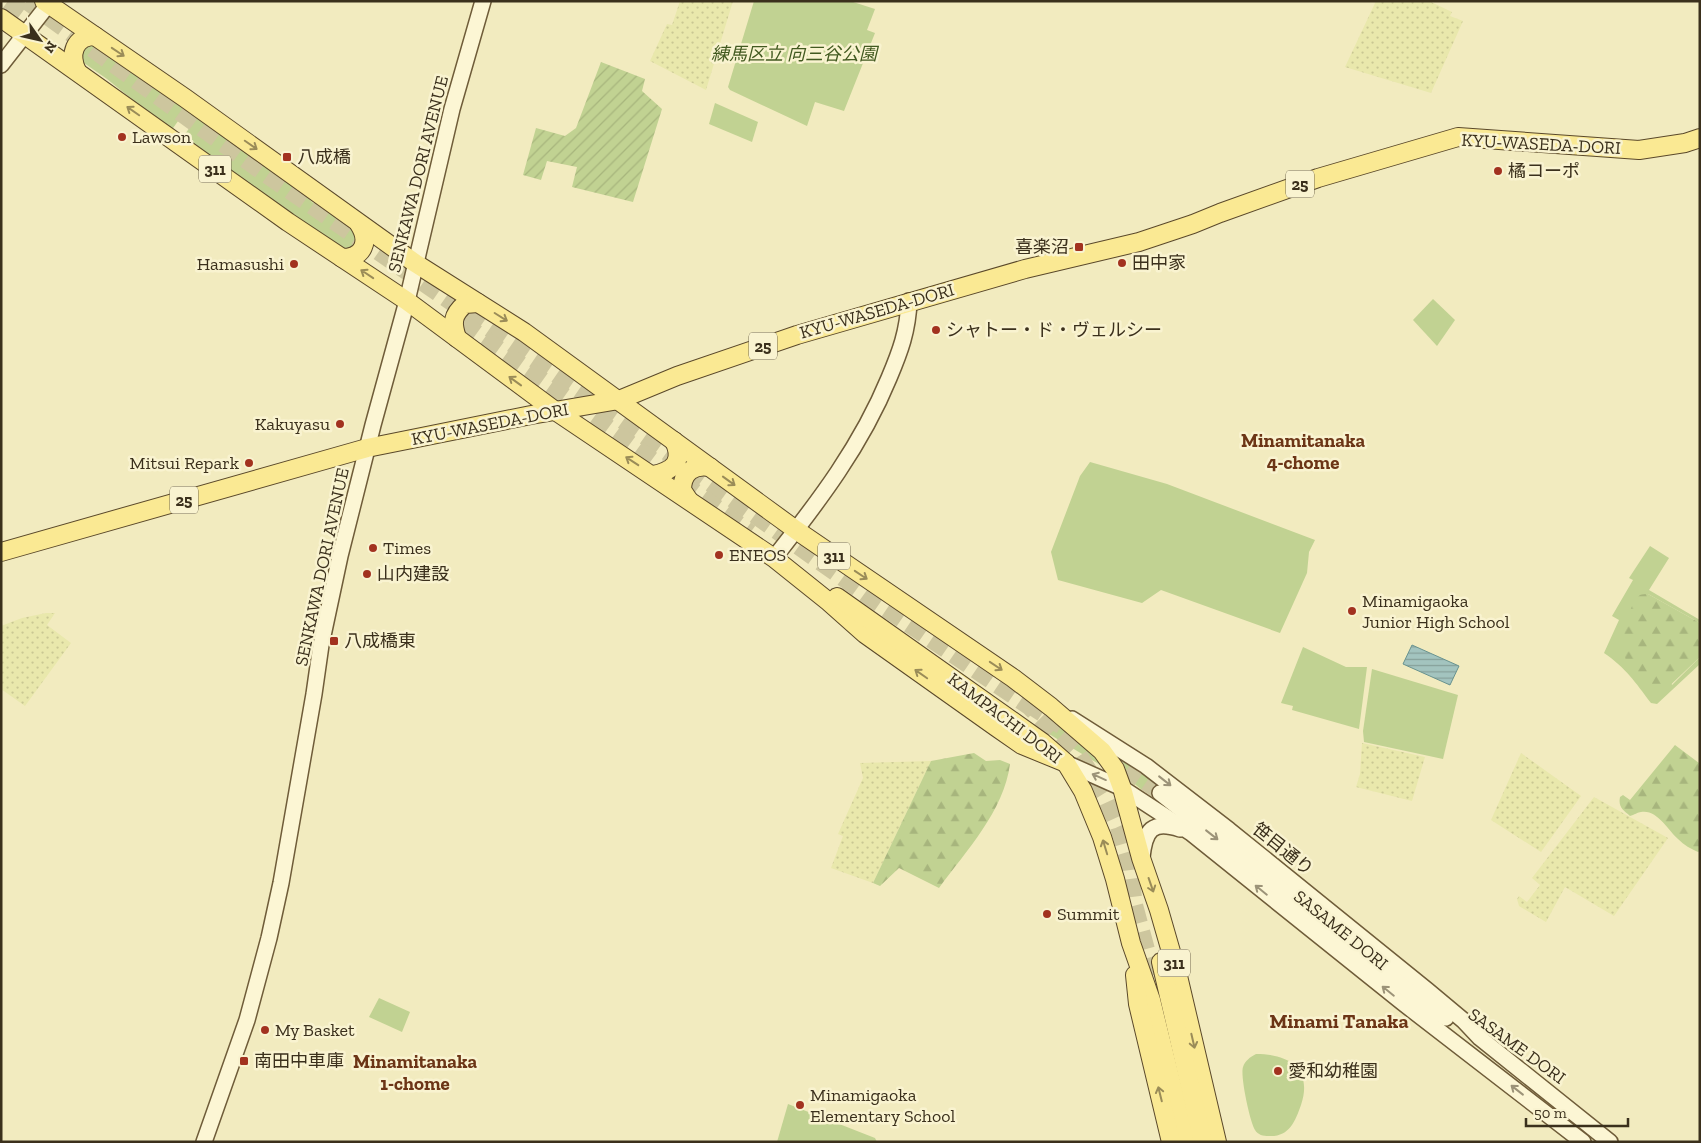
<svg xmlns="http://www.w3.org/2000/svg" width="1701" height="1143" font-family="'Zilla Slab','Noto Sans JP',serif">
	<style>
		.farmland { fill: url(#farmland-dots) }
		.green { fill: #c1d292 }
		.forest { fill: url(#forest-firs) }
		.garden { fill: url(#garden-furrows) }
		.water { fill: url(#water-rules); stroke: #69938f }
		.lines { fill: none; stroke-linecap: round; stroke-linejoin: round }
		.secondary-tunnel { stroke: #cdc69e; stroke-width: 15; stroke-dasharray: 15 8; stroke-linecap: butt }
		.primary-tunnel { stroke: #cdc69e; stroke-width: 18; stroke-dasharray: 18 9; stroke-linecap: butt }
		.secondary-casing { stroke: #6f5c39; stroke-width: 18 }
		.primary-casing { stroke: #5a482a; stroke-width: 20 }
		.secondary { stroke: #fcf6d4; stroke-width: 15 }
		.primary { stroke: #fae993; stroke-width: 18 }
		.oneway { stroke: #9a8c58 }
		.oneway2 { stroke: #9c9378 }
		.poi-dot { fill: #a2321f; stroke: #f9f3d0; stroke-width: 2 }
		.labels { text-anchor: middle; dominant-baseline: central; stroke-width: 5; stroke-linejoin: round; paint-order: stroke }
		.shield { fill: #f9f3d0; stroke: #746a52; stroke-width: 1 }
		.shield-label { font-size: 16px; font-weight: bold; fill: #3b301c }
		.park-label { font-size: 18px; font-style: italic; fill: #425a20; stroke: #f9f3d0 }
		.poi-label { font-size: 18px; fill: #3b301c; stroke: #f9f3d0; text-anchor: start }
		.street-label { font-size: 18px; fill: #3b301c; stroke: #f9f3d0 }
		.neighbourhood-label { font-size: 19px; font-weight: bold; fill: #6c3516; stroke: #f9f3d0 }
		.quarter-label { font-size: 20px; font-weight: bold; fill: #6c3516; stroke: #f9f3d0 }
	</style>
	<defs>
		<pattern id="farmland-dots" width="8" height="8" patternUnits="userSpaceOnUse" patternTransform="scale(1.25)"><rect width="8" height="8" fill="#e9e8ac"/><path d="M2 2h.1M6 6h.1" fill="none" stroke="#c9c793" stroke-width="1.8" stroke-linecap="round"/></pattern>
		<pattern id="forest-firs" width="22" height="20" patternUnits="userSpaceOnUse" patternTransform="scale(1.25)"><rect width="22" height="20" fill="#c1d292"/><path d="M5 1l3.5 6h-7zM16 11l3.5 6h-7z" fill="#a7b57d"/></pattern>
		<pattern id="garden-furrows" width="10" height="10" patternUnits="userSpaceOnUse" patternTransform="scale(1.25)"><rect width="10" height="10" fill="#c1d292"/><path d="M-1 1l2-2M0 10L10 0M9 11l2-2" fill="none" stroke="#a7b57d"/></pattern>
		<pattern id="water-rules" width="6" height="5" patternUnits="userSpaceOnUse" patternTransform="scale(1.25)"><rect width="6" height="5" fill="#a3c4bf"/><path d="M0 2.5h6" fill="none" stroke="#86a09a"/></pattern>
	</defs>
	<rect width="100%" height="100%" fill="#f2ebbf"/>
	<g class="farmland">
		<polygon points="680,1 733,1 706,90 650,61 667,24 672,25"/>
		<polygon points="1376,1 1429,1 1452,12 1450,16 1463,21 1431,93 1345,67"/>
		<polygon points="46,613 55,613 47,625 71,643 25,706 1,689 1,626 22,618"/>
		<polygon points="1362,743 1425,757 1412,801 1356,787 1360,774"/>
		<polygon points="1521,753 1581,796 1541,852 1491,820"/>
		<polygon points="931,761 873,883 831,868 843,836 838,834 863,778 860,763"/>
		<polygon points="1594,797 1668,838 1614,916 1565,887 1546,922 1519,906 1517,899 1519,896 1527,902 1540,885 1532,878"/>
	</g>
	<g class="green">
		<polygon points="754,1 850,1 875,9 867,30 875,33 844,111 815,102 807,126 730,90 728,87"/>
		<polygon points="90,43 188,107 171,131 107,79 84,63 82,59 82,52"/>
		<polygon points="715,103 758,122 752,142 709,124"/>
		<polygon points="199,114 291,179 312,202 356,231 357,241 351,250 340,250 181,140"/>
		<polygon points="1433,299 1455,320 1437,346 1413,320"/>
		<polygon points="1090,462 1167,484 1315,540 1309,552 1307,573 1280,633 1161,590 1142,603 1058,580 1051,552 1080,476"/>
		<path d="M1650 546 1669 558 1649 590 1700 620V623L1648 594 1672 685 1700 657V664L1657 704 1651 703C1635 682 1626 668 1604 653L1619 620 1612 616 1633 580 1629 578Z"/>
		<polygon points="1303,647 1346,667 1367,667 1359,729 1292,710 1293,706 1281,703"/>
		<polygon points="1372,669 1458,695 1443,759 1364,742 1363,731"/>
		<polygon points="1053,719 1091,749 1102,766 1044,731"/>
		<polygon points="1121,758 1152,775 1142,790 1131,781"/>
		<polygon points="379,998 410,1012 402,1032 369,1017"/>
		<path d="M1256 1054C1289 1054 1313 1069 1301 1105 1295 1122 1289 1137 1269 1136 1263 1136 1258 1135 1255 1130 1250 1122 1240 1076 1243 1067 1245 1061 1250 1057 1256 1054Z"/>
		<polygon points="788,1104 875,1138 877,1142 777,1142"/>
	</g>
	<g class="forest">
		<path d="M1648 594 1700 623V657L1661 694C1640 693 1624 666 1623 646 1623 634 1630 601 1640 595 1642 594 1645 594 1648 594Z"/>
		<path d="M1675 745 1699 763 1700 762V851L1698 852C1691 849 1684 845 1678 839 1668 830 1657 809 1641 812 1638 812 1634 815 1630 816 1623 810 1618 807 1620 797L1623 795 1630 800Z"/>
		<path d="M974 753 986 761 1000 760 1010 764C1004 811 966 851 939 888L899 868 880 886 873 883 931 761Z"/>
	</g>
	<polygon class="garden" points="601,62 645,79 642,91 662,109 633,202 572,187 577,167 547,161 541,180 523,175 536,128 565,136 576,128"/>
	<polygon class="water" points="1412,645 1459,666 1450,685 1403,664"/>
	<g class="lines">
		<g class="secondary-tunnel">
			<polyline points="1029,706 1078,738"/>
			<polyline points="1107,758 1160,793"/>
		</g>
		<g class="primary-tunnel">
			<polyline points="8,1 35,21"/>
			<polyline points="27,1 256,167 617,416 877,602 1029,706 1079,756 1107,801 1119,827 1128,858 1134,905 1174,1054"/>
			<polyline points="462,323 603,424 750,533"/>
		</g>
		<g class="secondary-casing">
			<g id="secondary">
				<polyline points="1,65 51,1"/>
				<path d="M774 558C819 501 861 446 889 378 900 352 908 331 909 301"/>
				<polyline points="1072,719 1146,766 1229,830 1427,990 1464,1021 1480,1038 1610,1142"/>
				<polyline points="1066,763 1122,788 1191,833 1403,1003 1583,1142"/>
				<polyline points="1160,793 1423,1002 1446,1018"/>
				<path d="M1142 857C1145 830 1152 820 1180 829"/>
				<polyline points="204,1142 247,1020 269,938 281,883 314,694 321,645 340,556 373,425 407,301 452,109 483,1"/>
			</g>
		</g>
		<g class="primary-casing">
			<g id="primary">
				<polyline points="44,1 185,98 415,263 524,332 796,530 1013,678 1051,707 1102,751 1115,769 1122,788 1141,858 1159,910 1178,976 1217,1142"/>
				<polyline points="1,18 288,222 407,301 554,410 774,558 829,602 865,634 996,727 1022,745 1066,763"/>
				<path d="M77 71C69 55 74 36 95 36"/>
				<path d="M342 258C364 258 370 241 359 224"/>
				<path d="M457 338C452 323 452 315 465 304L478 303"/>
				<path d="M653 475C673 471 684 462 674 441"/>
				<path d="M688 499 682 490C682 473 693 464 710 467"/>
				<polyline points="1,552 367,448 531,415 619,400 677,376 797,335 1025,269 1139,242 1193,224 1220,213 1318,178 1458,137 1639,150 1685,143 1700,138"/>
				<polyline points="837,597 1042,742 1066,763 1083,791 1102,837 1115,879 1131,943 1151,1000 1186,1142"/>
				<polyline points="1161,962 1203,1142"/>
				<polyline points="1135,975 1138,1004 1171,1142"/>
			</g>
		</g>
		<use href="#secondary" class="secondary"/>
		<use href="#primary" class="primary"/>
	</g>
	<defs><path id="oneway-shaft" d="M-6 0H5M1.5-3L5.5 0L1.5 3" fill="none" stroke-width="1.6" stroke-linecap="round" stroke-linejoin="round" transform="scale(1.25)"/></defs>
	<g class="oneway">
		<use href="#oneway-shaft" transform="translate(118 52) rotate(34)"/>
		<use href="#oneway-shaft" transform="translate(133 111) rotate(-145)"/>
		<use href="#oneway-shaft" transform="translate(251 145) rotate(35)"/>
		<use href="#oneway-shaft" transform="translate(367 274) rotate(-146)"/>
		<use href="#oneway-shaft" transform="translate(501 317) rotate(32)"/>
		<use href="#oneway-shaft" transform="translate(515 381) rotate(-144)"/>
		<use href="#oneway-shaft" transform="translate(632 461) rotate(-147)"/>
		<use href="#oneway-shaft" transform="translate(729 481) rotate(36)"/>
		<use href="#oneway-shaft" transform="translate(861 575) rotate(34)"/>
		<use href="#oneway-shaft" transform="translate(996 666) rotate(34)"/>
		<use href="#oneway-shaft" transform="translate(921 674) rotate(-145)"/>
		<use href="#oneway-shaft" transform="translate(1105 847) rotate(-107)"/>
		<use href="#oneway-shaft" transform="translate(1151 885) rotate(71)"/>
		<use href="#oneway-shaft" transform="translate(1193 1041) rotate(77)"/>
		<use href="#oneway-shaft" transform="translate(1160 1094) rotate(-104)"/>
	</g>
	<g class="oneway2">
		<use href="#oneway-shaft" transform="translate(1099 777) rotate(-156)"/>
		<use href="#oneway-shaft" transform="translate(1165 781) rotate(38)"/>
		<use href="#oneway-shaft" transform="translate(1212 835) rotate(38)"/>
		<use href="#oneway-shaft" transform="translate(1261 890) rotate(-141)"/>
		<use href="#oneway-shaft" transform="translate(1388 991) rotate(-141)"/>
		<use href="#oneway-shaft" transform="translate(1517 1090) rotate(-142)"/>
	</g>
	<g class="poi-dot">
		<circle cx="122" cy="137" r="5"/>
		<rect x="282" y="152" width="10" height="10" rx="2.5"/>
		<circle cx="1498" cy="171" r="5"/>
		<rect x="1074" y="242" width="10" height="10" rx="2.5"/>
		<circle cx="1122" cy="263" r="5"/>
		<circle cx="294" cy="264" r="5"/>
		<circle cx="936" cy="330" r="5"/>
		<circle cx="340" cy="424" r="5"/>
		<circle cx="249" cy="463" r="5"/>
		<circle cx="373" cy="548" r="5"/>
		<circle cx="719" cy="555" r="5"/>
		<circle cx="367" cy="574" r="5"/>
		<circle cx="1352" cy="611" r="5"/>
		<rect x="329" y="636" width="10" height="10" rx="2.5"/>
		<circle cx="1047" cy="914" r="5"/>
		<circle cx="265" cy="1030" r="5"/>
		<rect x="239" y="1056" width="10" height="10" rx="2.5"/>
		<circle cx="1278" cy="1071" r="5"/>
		<circle cx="800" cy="1105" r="5"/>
	</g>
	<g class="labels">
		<g class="shield">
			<rect x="199" y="155.5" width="32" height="27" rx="4"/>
			<rect x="1286" y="170.5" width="28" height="27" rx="4"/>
			<rect x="749" y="332.5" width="28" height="27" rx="4"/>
			<rect x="170" y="486.5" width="28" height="27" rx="4"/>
			<rect x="818" y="542.5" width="32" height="27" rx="4"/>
			<rect x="1158" y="949.5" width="32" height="27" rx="4"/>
		</g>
		<g class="shield-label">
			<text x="215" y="169">311</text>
			<text x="1300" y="184">25</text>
			<text x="763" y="346">25</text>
			<text x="184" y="500">25</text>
			<text x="834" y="556">311</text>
			<text x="1174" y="963">311</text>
		</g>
		<g class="park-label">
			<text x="794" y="54">練馬区立 向三谷公園</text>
		</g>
		<g class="poi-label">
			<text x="132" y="137">Lawson</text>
			<text x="297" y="157">八成橋</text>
			<text x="1508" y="171">橘コーポ</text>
			<text x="1069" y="247" text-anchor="end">喜楽沼</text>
			<text x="1132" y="263">田中家</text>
			<text x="284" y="264" text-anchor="end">Hamasushi</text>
			<text x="946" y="330">シャトー・ド・ヴェルシー</text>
			<text x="330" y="424" text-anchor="end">Kakuyasu</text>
			<text x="239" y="463" text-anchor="end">Mitsui Repark</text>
			<text x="383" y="548">Times</text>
			<text x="729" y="555">ENEOS</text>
			<text x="377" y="574">山内建設</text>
			<text x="1362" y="601">Minamigaoka<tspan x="1362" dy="21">Junior High School</tspan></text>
			<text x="344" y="641">八成橋東</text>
			<text x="1057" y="914">Summit</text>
			<text x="275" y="1030">My Basket</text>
			<text x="254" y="1061">南田中車庫</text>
			<text x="1288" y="1071">愛和幼稚園</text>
			<text x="810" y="1095">Minamigaoka<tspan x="810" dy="21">Elementary School</tspan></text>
		</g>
		<g class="street-label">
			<text transform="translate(1541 144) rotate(3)">KYU-WASEDA-DORI</text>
			<text transform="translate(418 174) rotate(-76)">SENKAWA DORI AVENUE</text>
			<text transform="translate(877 311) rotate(-16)">KYU-WASEDA-DORI</text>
			<text transform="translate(490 424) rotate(-11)">KYU-WASEDA-DORI</text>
			<text transform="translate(322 567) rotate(-78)">SENKAWA DORI AVENUE</text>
			<text transform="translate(1005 718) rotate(37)">KAMPACHI DORI</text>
			<text transform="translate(1283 849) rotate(39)">笹目通り</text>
			<text transform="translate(1341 930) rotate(39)">SASAME DORI</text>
			<text transform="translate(1517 1046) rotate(36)">SASAME DORI</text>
		</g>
		<g class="neighbourhood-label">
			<text x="1303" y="440">Minamitanaka<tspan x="1303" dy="22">4-chome</tspan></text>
			<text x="415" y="1061">Minamitanaka<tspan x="415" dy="22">1-chome</tspan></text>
		</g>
		<g class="quarter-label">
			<text x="1339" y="1021">Minami Tanaka</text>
		</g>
	</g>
	<rect width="1701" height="1143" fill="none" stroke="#3b301c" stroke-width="5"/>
	<g transform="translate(40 40) rotate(124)" stroke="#f9f3d0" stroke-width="4" paint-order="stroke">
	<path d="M0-4L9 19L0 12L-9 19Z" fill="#3b301c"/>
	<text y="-8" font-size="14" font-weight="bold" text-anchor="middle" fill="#3b301c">N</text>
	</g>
	<path d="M1526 1118v8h102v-8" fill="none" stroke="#3b301c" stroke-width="2.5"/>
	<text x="1534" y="1118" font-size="15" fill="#3b301c" stroke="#f9f3d0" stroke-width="4" paint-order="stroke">50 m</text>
</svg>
